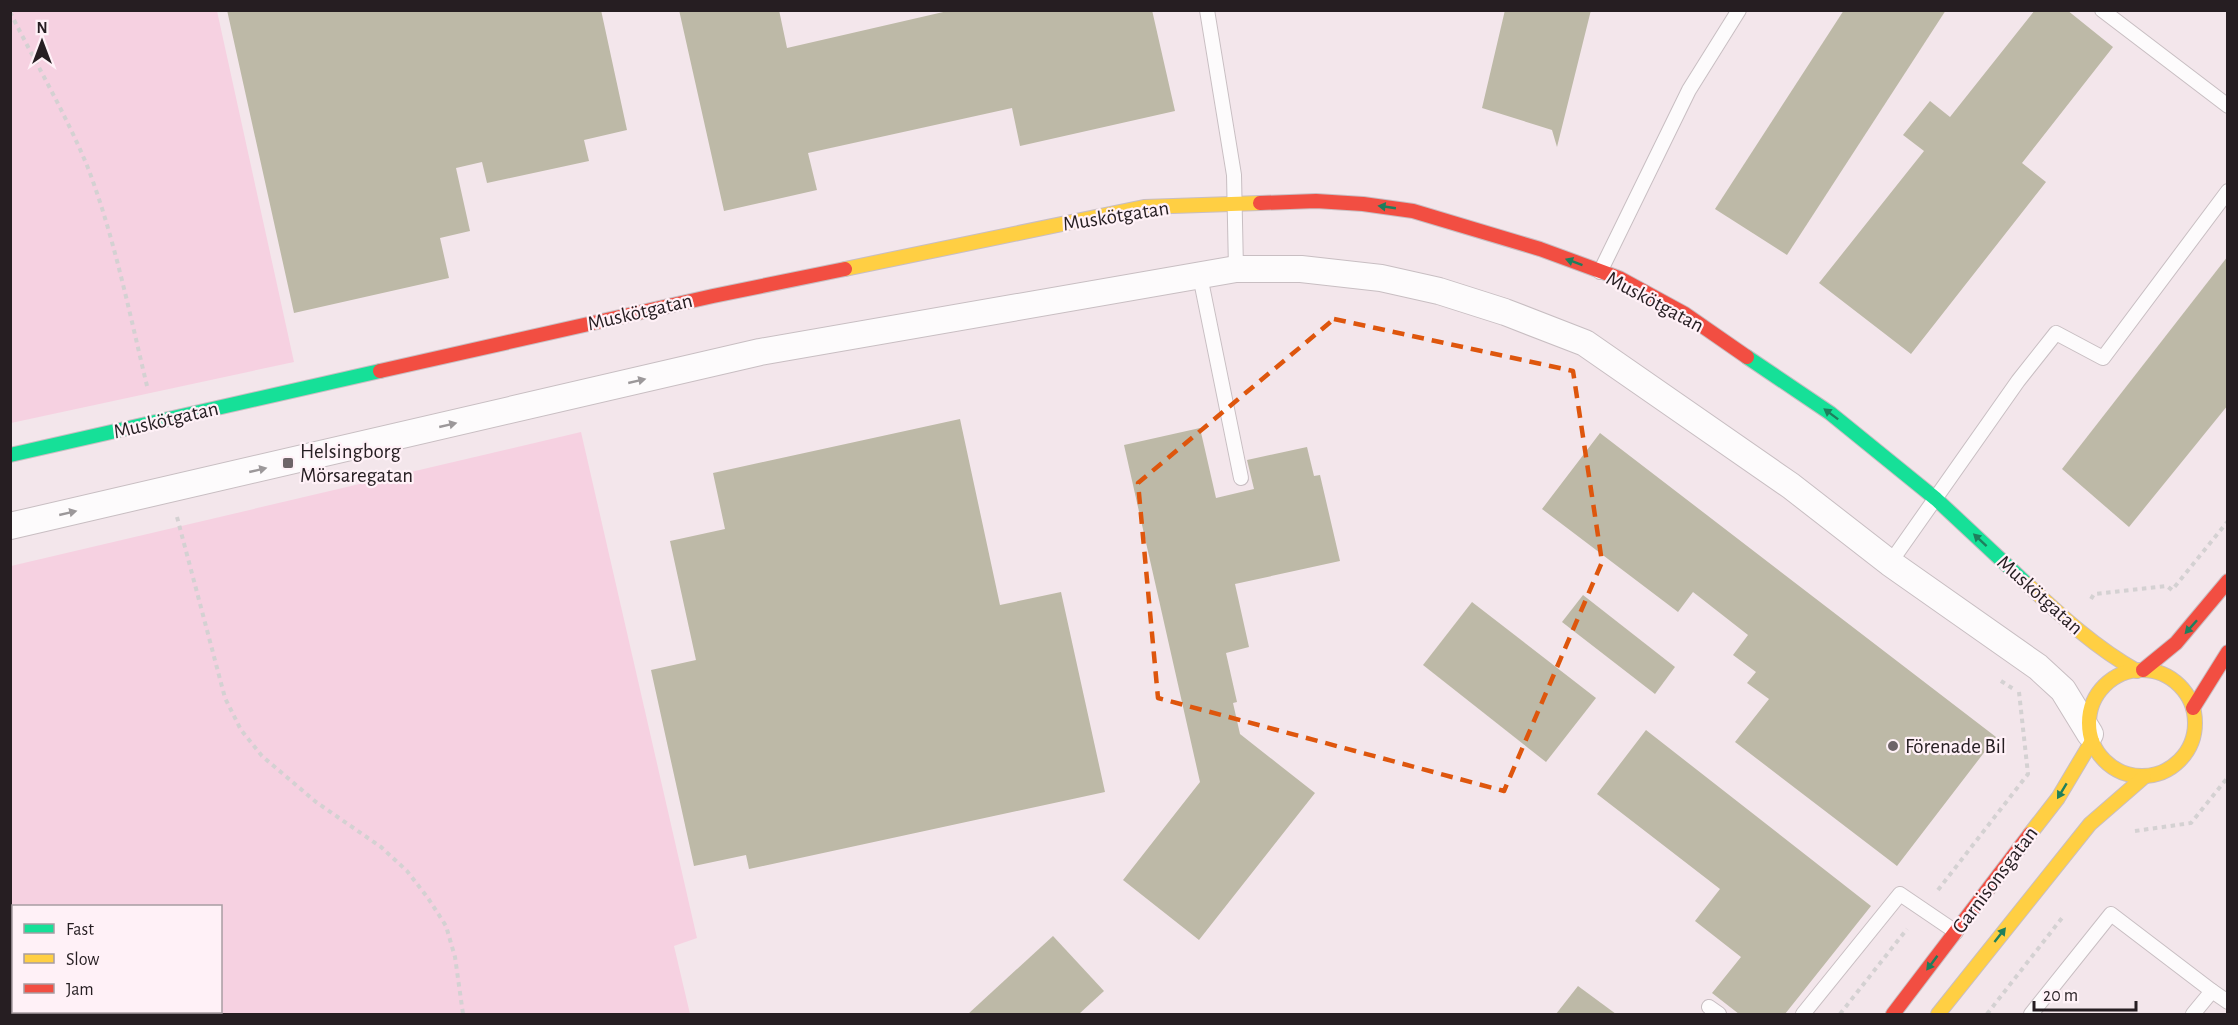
<svg xmlns="http://www.w3.org/2000/svg" width="2238" height="1025" font-family="'Alegreya Sans',sans-serif">
	<style>
		.green { fill: #f6d1e1; fill-rule: evenodd }
		.building { fill: #bdb9a7 }
		.lines { fill: none; stroke-linecap: round; stroke-linejoin: round }
		.lane-casing { stroke: #c8bec2; stroke-width: 16 }
		.street-casing { stroke: #c8bec2; stroke-width: 28 }
		.fast-casing { stroke: #c8bec2; stroke-width: 16 }
		.slow-casing { stroke: #c8bec2; stroke-width: 16 }
		.jam-casing { stroke: #c8bec2; stroke-width: 16 }
		.path { stroke: #d4d1d2; stroke-width: 4; stroke-dasharray: 4.5 4.5; stroke-linecap: butt }
		.lane { stroke: #fdfbfc; stroke-width: 14 }
		.street { stroke: #fdfbfc; stroke-width: 26 }
		.fast { stroke: #16e098; stroke-width: 14 }
		.slow { stroke: #ffcf43; stroke-width: 14 }
		.jam { stroke: #f24e42; stroke-width: 14 }
		.oneway { fill: #1e7f5d }
		.oneway2 { fill: #9c989a }
		.marked { fill: none; stroke: #de560d; stroke-width: 4.5; stroke-dasharray: 12 8; stroke-linejoin: round }
		.poi-dot { fill: #6e6468; stroke: #fff1f7; stroke-width: 2 }
		.labels { text-anchor: middle; dominant-baseline: central; stroke-width: 4.5; stroke-linejoin: round; paint-order: stroke }
		.street-label { font-size: 21px; fill: #261e22; stroke: #fff1f7 }
		.poi-label { font-size: 21px; fill: #261e22; stroke: #fff1f7; text-anchor: start }
	</style>
	<rect width="100%" height="100%" fill="#f3e6eb"/>
	<g class="green">
		<polygon points="10,11 217,11 294,362 11,423"/>
		<path d="M581 432 697 938 674 946 690 1014H11V566ZM14 906H220V1012H14Z"/>
	</g>
	<g class="building">
		<polygon points="227,10 601,10 627,130 584,140 589,161 487,183 482,162 456,168 470,231 440,238 449,278 294,313"/>
		<polygon points="679,10 779,10 787,48 952,10 1152,10 1175,111 1020,146 1012,108 808,153 817,190 724,211"/>
		<polygon points="1505,10 1591,10 1557,147 1552,130 1482,108"/>
		<polygon points="1844,10 1946,10 1787,255 1715,209"/>
		<polygon points="2035,10 2067,10 2113,47 2022,163 2046,182 1911,354 1819,283 1924,151 1903,135 1930,101 1950,117"/>
		<polygon points="2228,256 2228,405 2129,527 2062,469"/>
		<polygon points="960,419 1000,605 1061,592 1105,792 749,869 746,855 694,866 651,670 696,660 670,541 725,529 713,473"/>
		<polygon points="1200,428 1216,498 1254,489 1247,460 1307,447 1314,476 1320,475 1340,561 1235,584 1249,647 1226,653 1237,702 1233,703 1240,734 1315,793 1199,940 1123,880 1200,782 1124,445"/>
		<polygon points="1600,433 1996,737 1897,866 1735,742 1769,699 1747,683 1756,672 1733,655 1748,635 1693,592 1678,612 1542,509"/>
		<polygon points="1583,595 1675,667 1655,694 1562,622"/>
		<polygon points="1472,602 1596,698 1546,762 1423,665"/>
		<polygon points="1646,730 1871,906 1785,1014 1739,1014 1712,993 1741,957 1695,921 1720,889 1597,794"/>
		<polygon points="1053,936 1104,991 1079,1014 968,1014"/>
		<polygon points="1578,986 1616,1014 1556,1014"/>
	</g>
	<g class="lines">
		<g class="lane-casing">
			<g id="lane">
				<polyline points="1207,10 1234,175 1236,269"/>
				<polyline points="2102,10 2228,106"/>
				<polyline points="1600,272 1689,90 1739,10"/>
				<polyline points="1200,276 1241,478"/>
				<polyline points="1890,563 2018,381 2056,333 2103,358 2228,191"/>
				<polyline points="2212,991 2228,1002"/>
				<polyline points="1709,1007 1719,1014"/>
				<polyline points="1803,1014 1900,894 1956,932"/>
				<polyline points="2031,1014 2111,914 2212,991 2193,1014"/>
			</g>
		</g>
		<g class="street-casing">
			<polyline id="street" points="10,526 760,352 1236,269 1301,269 1381,278 1439,291 1505,312 1585,343 1791,486 1890,563 2038,667 2063,690 2090,734"/>
		</g>
		<g class="fast-casing">
			<g id="fast">
				<polyline points="1747,357 1830,413 1936,499 2027,584"/>
				<polyline points="10,455 380,371"/>
			</g>
		</g>
		<g class="slow-casing">
			<g id="slow">
				<polyline points="845,269 1144,207 1260,203"/>
				<path d="M2027 584C2061 616 2096 648 2137 671"/>
				<circle cx="2142" cy="723" r="53"/>
				<polyline points="2030,834 2058,798 2092,741"/>
				<polyline points="1938,1014 2090,824 2144,777"/>
			</g>
		</g>
		<g class="jam-casing">
			<g id="jam">
				<polyline points="1260,203 1316,201 1363,204 1413,211 1540,249 1619,278 1685,314 1747,357"/>
				<polyline points="380,371 713,296 845,269"/>
				<polyline points="2143,670 2176,643 2228,581"/>
				<polyline points="2193,708 2228,652"/>
				<polyline points="1893,1014 2030,834"/>
			</g>
		</g>
		<g class="path">
			<path d="M10 12C36 64 66 114 88 168 115 239 130 316 148 390"/>
			<polyline points="177,517 225,698 241,730 262,756 316,802 381,847 407,871 428,898 446,926 455,957 463,1014"/>
			<polyline points="2091,599 2094,594 2167,586 2172,590 2228,521"/>
			<polyline points="2001,681 2015,690"/>
			<polyline points="2135,831 2191,823 2228,777"/>
			<polyline points="1938,890 2028,774 2019,692"/>
			<polyline points="1840,1014 1907,929"/>
			<polyline points="1987,1014 2062,918"/>
		</g>
		<use href="#lane" class="lane"/>
		<use href="#street" class="street"/>
		<use href="#fast" class="fast"/>
		<use href="#slow" class="slow"/>
		<use href="#jam" class="jam"/>
	</g>
	<defs><path id="oneway-solid" d="M-6-.8H1V-3.2L6.5 0L1 3.2V.8H-6Z" transform="scale(1.5)"/></defs>
	<g class="oneway">
		<use href="#oneway-solid" transform="translate(1387 207) rotate(-172)"/>
		<use href="#oneway-solid" transform="translate(1574 262) rotate(-160)"/>
		<use href="#oneway-solid" transform="translate(1831 414) rotate(-143)"/>
		<use href="#oneway-solid" transform="translate(1980 540) rotate(-137)"/>
		<use href="#oneway-solid" transform="translate(2191 627) rotate(132)"/>
		<use href="#oneway-solid" transform="translate(2062 791) rotate(121)"/>
		<use href="#oneway-solid" transform="translate(2000 935) rotate(-52)"/>
		<use href="#oneway-solid" transform="translate(1932 963) rotate(127)"/>
	</g>
	<g class="oneway2">
		<use href="#oneway-solid" transform="translate(637 381) rotate(-13)"/>
		<use href="#oneway-solid" transform="translate(448 425) rotate(-13)"/>
		<use href="#oneway-solid" transform="translate(258 470) rotate(-13)"/>
		<use href="#oneway-solid" transform="translate(68 513) rotate(-13)"/>
	</g>
	<path class="marked" d="M1334 319 1573 371 1602 562 1504 791 1158 698 1138 483Z"/>
	<g class="poi-dot">
		<rect x="282" y="457" width="12" height="12" rx="3"/>
		<circle cx="1893" cy="746" r="6"/>
	</g>
	<g class="labels">
		<g class="street-label">
			<text transform="translate(1116 216) rotate(-9)">Muskötgatan</text>
			<text transform="translate(1655 302) rotate(28)">Muskötgatan</text>
			<text transform="translate(640 312) rotate(-13)">Muskötgatan</text>
			<text transform="translate(166 420) rotate(-13)">Muskötgatan</text>
			<text transform="translate(2040 595) rotate(42)">Muskötgatan</text>
			<text transform="translate(1995 880) rotate(-53)">Garnisonsgatan</text>
		</g>
		<g class="poi-label">
			<text x="300" y="451">Helsingborg<tspan x="300" dy="24">Mörsaregatan</tspan></text>
			<text x="1905" y="746">Förenade Bil</text>
		</g>
	</g>
	<rect width="2238" height="1025" fill="none" stroke="#261e22" stroke-width="24"/>
	<rect x="12" y="905" width="210" height="108" fill="#fff1f7" stroke="#a89da2" stroke-width="1.5"/>
	<rect x="24" y="924" width="30" height="9" fill="#16e098" stroke="#a89da2" stroke-width="1.5"/>
	<text x="66" y="935" font-size="18" fill="#261e22">Fast</text>
	<rect x="24" y="954" width="30" height="9" fill="#ffcf43" stroke="#a89da2" stroke-width="1.5"/>
	<text x="66" y="965" font-size="18" fill="#261e22">Slow</text>
	<rect x="24" y="984" width="30" height="9" fill="#f24e42" stroke="#a89da2" stroke-width="1.5"/>
	<text x="66" y="995" font-size="18" fill="#261e22">Jam</text>
	<g transform="translate(42 42)" stroke="#fff1f7" stroke-width="4.5" paint-order="stroke">
	<path d="M0-4.5L10 22L0 15L-10 22Z" fill="#261e22"/>
	<text y="-9" font-size="16" font-weight="bold" text-anchor="middle" fill="#261e22">N</text>
	</g>
	<path d="M2034 1001v9h102v-9" fill="none" stroke="#261e22" stroke-width="3"/>
	<text x="2043" y="1001" font-size="18" fill="#261e22" stroke="#fff1f7" stroke-width="4.5" paint-order="stroke">20 m</text>
</svg>
